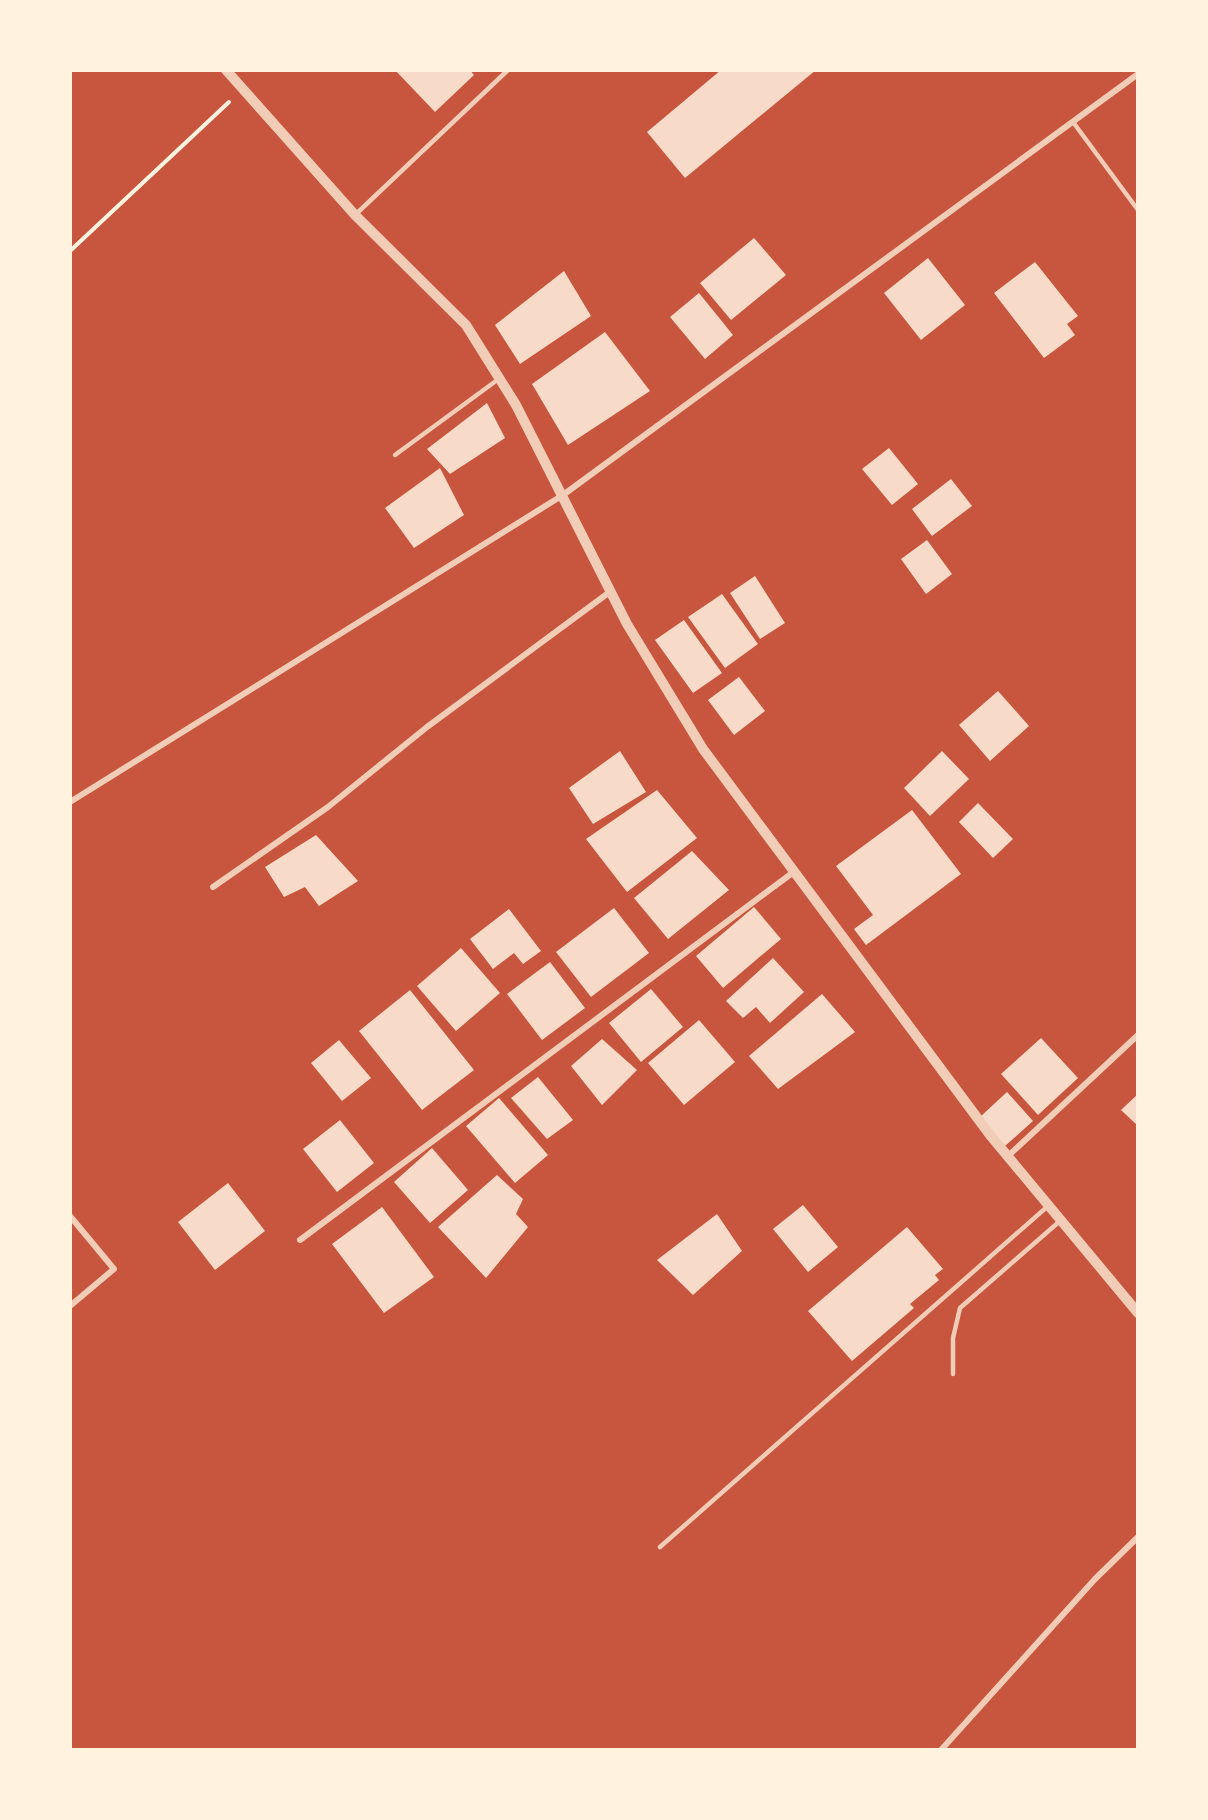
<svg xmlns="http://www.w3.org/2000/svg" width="1208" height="1820" font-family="'DM Sans',sans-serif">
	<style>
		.building { fill: #f7dbc8 }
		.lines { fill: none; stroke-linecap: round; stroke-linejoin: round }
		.path { stroke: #fff3e0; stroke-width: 4 }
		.service { stroke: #f1ccb7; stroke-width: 4.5 }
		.minor { stroke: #f1ccb7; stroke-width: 6 }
		.tertiary { stroke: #f1ccb7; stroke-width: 10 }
	</style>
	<rect width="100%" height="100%" fill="#c8553d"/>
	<g class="building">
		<polygon points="395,70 470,70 474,75 435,112"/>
		<polygon points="721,70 816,70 685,178 647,132"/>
		<polygon points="754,238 786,275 731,320 700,283"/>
		<polygon points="928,258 965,305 921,340 884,293"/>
		<polygon points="1035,262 1078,316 1067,324 1075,335 1044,358 994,293"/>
		<polygon points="564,271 591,316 520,364 495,325"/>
		<polygon points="699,293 733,335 705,359 670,317"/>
		<polygon points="605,332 650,391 568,445 532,384"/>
		<polygon points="487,403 505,438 450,474 427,449"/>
		<polygon points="889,448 918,484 892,505 862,469"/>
		<polygon points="440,468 464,515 414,548 385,508"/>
		<polygon points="951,479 972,506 932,536 912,509"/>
		<polygon points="927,540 952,574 926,594 901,559"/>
		<polygon points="755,576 785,623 760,639 730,593"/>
		<polygon points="722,594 758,644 725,668 688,617"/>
		<polygon points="684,620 722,673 693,693 655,640"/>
		<polygon points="739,677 765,711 734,735 708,700"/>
		<polygon points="998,691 1029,726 990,761 959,725"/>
		<polygon points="620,751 646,792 593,824 569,788"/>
		<polygon points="942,751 969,779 930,816 904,788"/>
		<polygon points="657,790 697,838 627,892 586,839"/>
		<polygon points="978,803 1013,839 993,858 959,822"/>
		<polygon points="912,810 961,874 866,945 854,929 873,915 836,866"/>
		<polygon points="316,835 358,881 319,906 305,887 284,897 265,867"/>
		<polygon points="692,851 729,890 668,939 634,898"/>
		<polygon points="754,907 781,939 723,988 696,956"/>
		<polygon points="614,908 649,953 591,997 556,952"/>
		<polygon points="509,909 541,951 523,964 514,953 493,969 470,939"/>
		<polygon points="461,948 500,993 456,1031 417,986"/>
		<polygon points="773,958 804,992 770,1023 756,1007 743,1018 726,1001"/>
		<polygon points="550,962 585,1008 542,1040 507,994"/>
		<polygon points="651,989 683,1027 641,1062 609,1023"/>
		<polygon points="410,990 474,1070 422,1110 359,1031"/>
		<polygon points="822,994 855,1032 778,1089 749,1056"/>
		<polygon points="699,1020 735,1062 684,1105 648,1063"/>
		<polygon points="1041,1038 1078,1078 1038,1115 1001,1074"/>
		<polygon points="602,1039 637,1070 602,1105 571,1066"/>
		<polygon points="339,1040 371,1078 342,1101 311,1063"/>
		<polygon points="538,1077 573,1120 547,1139 511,1098"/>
		<polygon points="1007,1092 1033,1121 1005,1146 980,1117"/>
		<polygon points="1138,1094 1138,1126 1121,1110"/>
		<polygon points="499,1098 548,1155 515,1183 466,1126"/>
		<polygon points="340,1120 374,1163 337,1192 303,1149"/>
		<polygon points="432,1148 468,1190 430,1223 394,1182"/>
		<polygon points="497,1175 523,1199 516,1214 528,1227 486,1278 438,1227"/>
		<polygon points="228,1183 265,1231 215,1270 178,1222"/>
		<polygon points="803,1205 838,1247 808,1272 773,1229"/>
		<polygon points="382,1207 434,1277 384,1313 332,1244"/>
		<polygon points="717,1214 742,1251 693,1295 657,1260"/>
		<polygon points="907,1227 943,1269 935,1275 939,1280 910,1304 914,1308 852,1361 808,1311"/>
	</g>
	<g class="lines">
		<polyline class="path" points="70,251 229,102"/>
		<g class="service">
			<polyline points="1073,122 1138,210"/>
			<polyline points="355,215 508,70"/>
			<polyline points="395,455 500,378"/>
			<polyline points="953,1374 953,1338 960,1308 1060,1221"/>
			<polyline points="660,1547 1048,1206"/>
		</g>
		<g class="minor">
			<polyline points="70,802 563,495 1138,74"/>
			<polyline points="213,887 328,807 427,727 611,591"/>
			<polyline points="1007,1157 1138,1035"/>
			<polyline points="70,1216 114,1269 70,1306"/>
			<polyline points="300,1240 795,871"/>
			<polyline points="941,1750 1095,1579 1138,1537"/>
		</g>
		<polyline class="tertiary" points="226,70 355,215 466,325 516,405 627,624 703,749 990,1135 1138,1313"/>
	</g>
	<rect width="1208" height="1820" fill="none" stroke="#fff3e0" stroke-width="144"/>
</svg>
